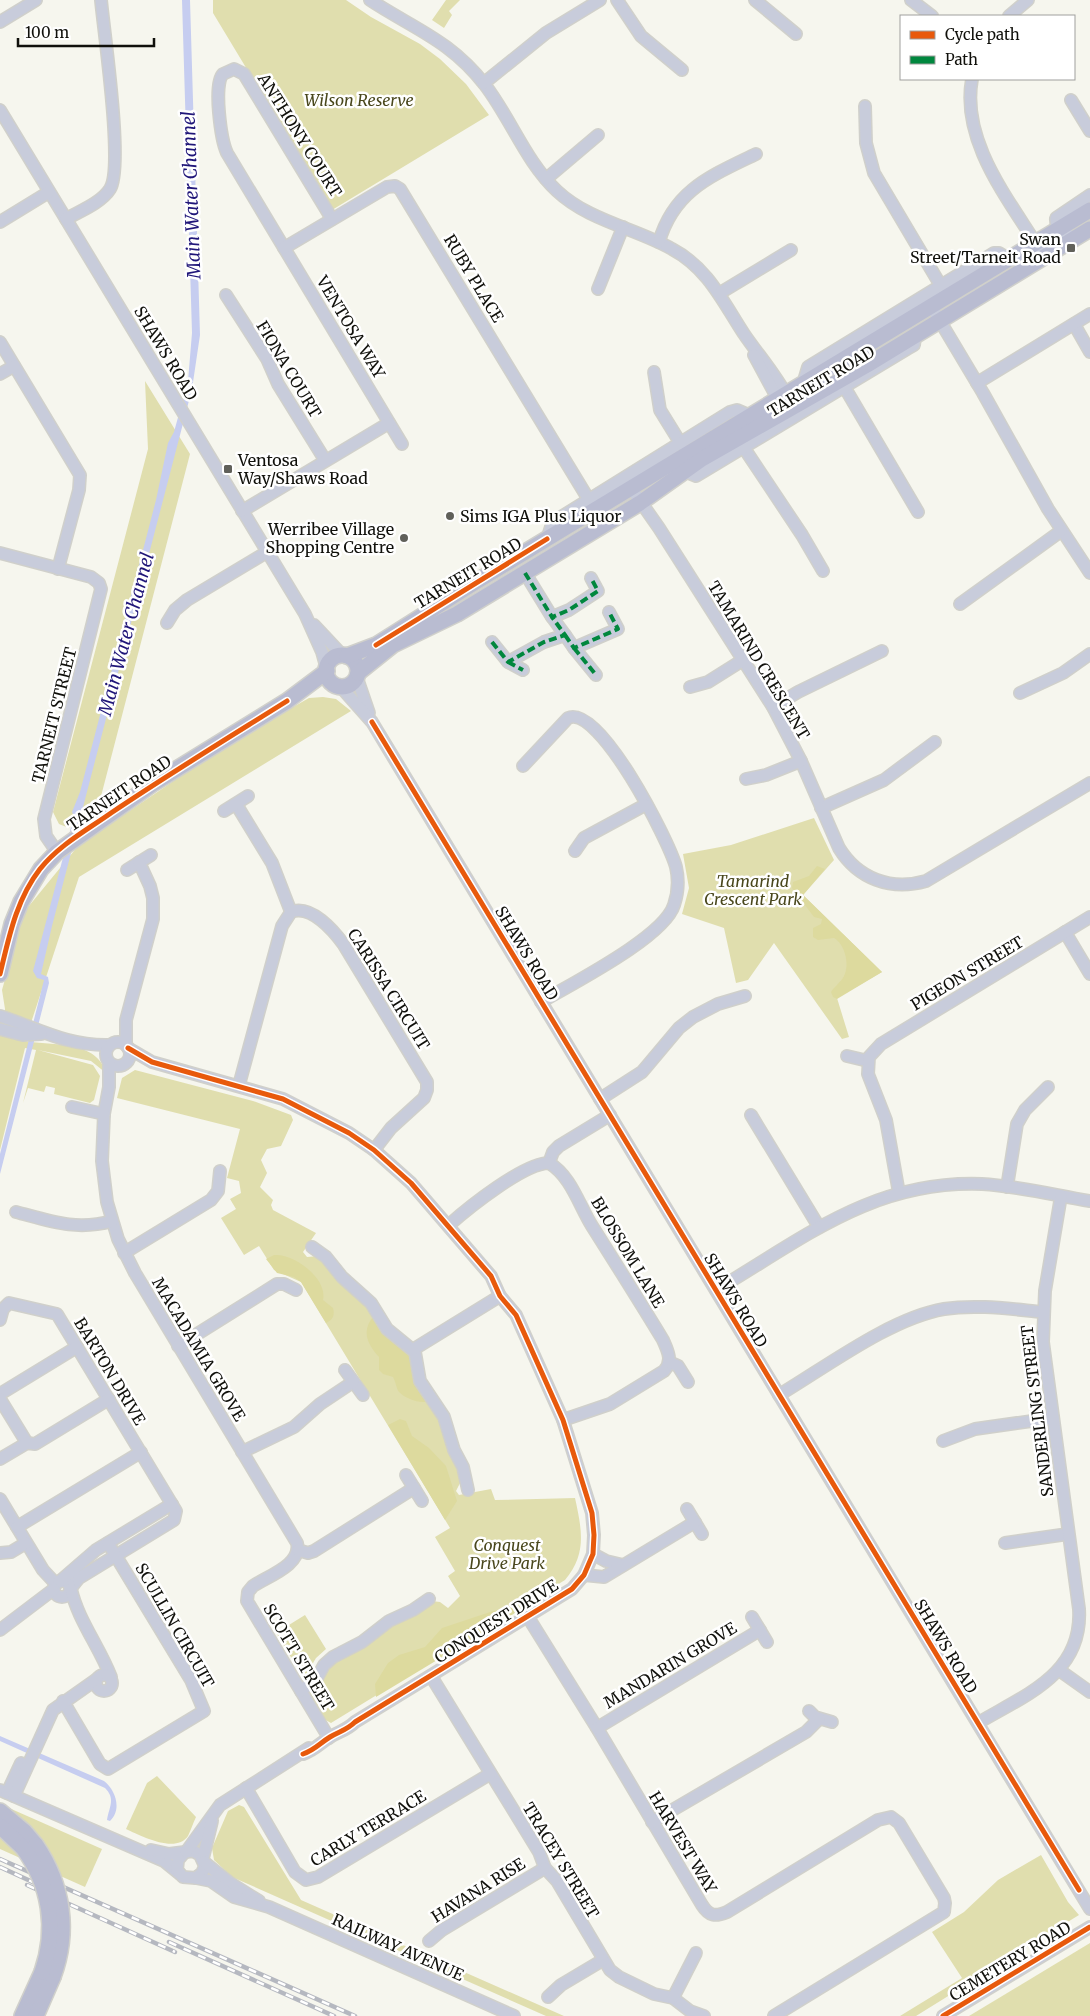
<svg xmlns="http://www.w3.org/2000/svg" width="1090" height="2016" font-family="Merriweather,serif">
	<style>
		.green { fill: #e0deae }
		.forest { fill: #ddda9e }
		.water { fill: #c6cdf0 }
		.lines { fill: none; stroke-linecap: round; stroke-linejoin: round }
		.minor-casing { stroke: #d0d0cb; stroke-width: 14 }
		.major-casing { stroke: #d0d0cb; stroke-width: 18 }
		.minor { stroke: #c8ccdb; stroke-width: 11 }
		.major { stroke: #b9bcd1; stroke-width: 15 }
		.rail-casing { stroke: #b5b8c0; stroke-width: 4.5 }
		.rail { stroke: #fff; stroke-width: 2.5; stroke-dasharray: 8; stroke-linecap: butt }
		.major-bridge-casing { stroke: #d0d0cb; stroke-width: 18; stroke-linecap: butt }
		.major-bridge { stroke: #b9bcd1; stroke-width: 15 }
		.quiet { stroke: #00873e; stroke-width: 4; stroke-dasharray: 8 4; stroke-linecap: butt }
		.cycleway-casing { stroke: #fff; stroke-width: 8 }
		.cycleway { stroke: #e8590c; stroke-width: 5 }
		.poi-dot { fill: #60605a; stroke: #fff; stroke-width: 2 }
		.labels { text-anchor: middle; dominant-baseline: central; stroke-width: 5; stroke-linejoin: round; paint-order: stroke }
		.park-label { font-size: 16px; font-style: italic; fill: #49471c; stroke: #fff }
		.street-label { font-size: 16px; fill: #10100b; stroke: #fff }
		.poi-label { font-size: 16px; fill: #10100b; stroke: #fff; text-anchor: end }
		.water-label { font-size: 18px; font-style: italic; fill: #201679; stroke: #fff }
	</style>
	<rect width="100%" height="100%" fill="#f6f6ee"/>
	<g class="green">
		<polygon points="213,0 346,0 371,17 420,44 440,59 466,84 489,115 332,210 213,13"/>
		<polygon points="446,0 460,0 449,11 452,15 444,28 432,20"/>
		<polygon points="145,381 190,454 99,804 69,828 59,824 53,812 148,449"/>
		<path d="M323 697 336 699 351 711 79 877 25 1041C53 1046 97 1040 106 1073L91 1061 38 1050 93 1065 100 1076 94 1100 90 1103 54 1094 55 1088 46 1086 44 1092 28 1088 23 1103 36 1050 25 1048 0 1150V1032L5 1009 2 990 24 912 78 846 228 744 309 698Z"/>
		<polygon points="814,818 834,860 803,895 882,972 837,998 849,1037 842,1039 774,943 748,980 736,983 724,928 682,914 689,888 683,854 731,845"/>
		<path d="M135 1070 253 1101 291 1115 293 1120 281 1146 267 1149 261 1160 267 1173 260 1187 273 1200 271 1205 273 1210 316 1233 303 1252 307 1257 319 1256 364 1300 441 1419 462 1479 456 1491 459 1495 491 1489 495 1500 575 1498C582 1530 587 1554 565 1580L331 1723 322 1718 308 1691 327 1667 381 1631 432 1601 440 1602 448 1608 460 1596 448 1576 455 1571 435 1537 450 1528 301 1282 274 1270 259 1246 244 1255 221 1218 236 1209 230 1199 241 1193 239 1181 227 1178 240 1129 117 1098 122 1078Z"/>
		<polygon points="305,1615 326,1649 316,1658 306,1675 301,1674 274,1629 277,1627 283,1636 288,1633 284,1628"/>
		<path d="M157 1776 196 1817C193 1823 191 1830 188 1836 176 1854 141 1836 126 1829L147 1783Z"/>
		<polygon points="0,1804 102,1849 85,1887 0,1849"/>
		<polygon points="239,1805 244,1807 301,1900 564,2016 546,2016 232,1877 214,1860 212,1848 228,1811"/>
		<polygon points="1041,1855 1068,1902 1079,1915 916,2016 900,2016 962,1978 932,1932 964,1912 998,1880"/>
		<polygon points="1090,1943 1090,2016 969,2016"/>
	</g>
	<g class="forest">
		<path d="M817 866 825 869 803 895 882 972 837 999 833 997 831 992C835 986 841 982 844 976 850 965 845 944 834 938L818 940 813 937V928L821 924 822 919 814 917 792 888 793 882 809 876Z"/>
		<path d="M274 1255C294 1253 328 1279 323 1300L333 1308C335 1315 333 1320 326 1323L301 1282 294 1277 277 1273 266 1259Z"/>
		<path d="M374 1316 409 1351 429 1401C420 1404 406 1399 399 1392 396 1388 396 1382 393 1377L383 1374 379 1370V1357C367 1344 361 1330 374 1316Z"/>
		<polygon points="400,1419 406,1421 412,1436 429,1448 446,1466 457,1501 445,1520 388,1425"/>
		<polygon points="525,1607 376,1697 375,1684 388,1663 399,1655 425,1647 442,1628 493,1611"/>
	</g>
	<g class="water">
		<polygon points="182,0 190,0 200,335 192,389 52,926 41,974 48,977 49,983 0,1174 0,1154 44,980 37,978 33,971 74,816 72,812 80,792 156,500 168,443 174,432 188,381 192,333"/>
		<path d="M0 1736 104 1781C116 1790 122 1810 110 1821L107 1820C109 1807 116 1799 105 1788L0 1741Z"/>
	</g>
	<g class="lines">
		<g class="minor-casing">
			<g id="minor">
				<path d="M370 0C414 29 450 40 485 85 511 119 526 162 557 191 589 221 635 228 672 249 708 268 723 302 744 334 759 356 777 376 789 400"/>
				<polyline points="617,0 641,36 682,70"/>
				<polyline points="755,0 796,34"/>
				<polyline points="911,0 932,16"/>
				<polyline points="1009,16 1028,0"/>
				<polyline points="0,22 36,0"/>
				<path d="M972 79C960 144 1013 204 1044 257"/>
				<polyline points="484,83 546,33 600,0"/>
				<polyline points="1071,100 1090,131"/>
				<polyline points="865,106 866,143 874,173 941,286"/>
				<polyline points="0,110 305,614 322,652 327,670"/>
				<polyline points="546,179 598,135"/>
				<path d="M66 219C80 211 101 203 110 189 124 167 104 33 101 0"/>
				<path d="M332 219 244 74 234 69 223 74C213 84 221 140 227 153L402 444"/>
				<polyline points="0,222 49,192"/>
				<path d="M1075 238C1065 234 1055 230 1056 218L1090 195"/>
				<path d="M659 242C674 190 711 176 756 154"/>
				<polyline points="284,248 387,187 395,186 400,189 589,500"/>
				<polyline points="598,289 623,227"/>
				<polyline points="720,293 791,250"/>
				<polyline points="226,295 267,359 278,384 325,460"/>
				<polyline points="931,306 983,393 1048,509 1090,573"/>
				<polyline points="1074,324 1090,352"/>
				<polyline points="0,342 80,475 79,490 58,569"/>
				<polyline points="754,355 781,405"/>
				<polyline points="654,372 660,410 681,444"/>
				<polyline points="0,374 14,366"/>
				<polyline points="977,383 1090,314"/>
				<polyline points="812,385 805,377 808,367 994,253 999,253 1009,259"/>
				<polyline points="845,388 918,512"/>
				<polyline points="744,448 802,535 823,571"/>
				<polyline points="684,471 696,476 907,349 914,345 915,337"/>
				<path d="M631 488 659 528 773 707 801 761 839 848C858 879 891 891 926 881L1090 783"/>
				<polyline points="242,511 389,423"/>
				<polyline points="547,539 552,524 561,517 730,412 737,410 751,416"/>
				<polyline points="0,553 91,577 99,583 101,589 44,819 46,836 57,852"/>
				<polyline points="525,573 552,617 569,610 598,591 591,578"/>
				<polyline points="960,604 1061,531"/>
				<polyline points="167,623 175,610 187,600 267,552"/>
				<polyline points="314,625 343,656"/>
				<polyline points="565,635 574,648 618,629 609,612"/>
				<polyline points="492,642 508,662 544,642 565,635 552,617"/>
				<polyline points="574,648 596,675"/>
				<polyline points="508,662 523,670"/>
				<polyline points="357,678 369,713"/>
				<polyline points="341,687 372,722 1090,1909"/>
				<polyline points="690,687 708,682 743,660"/>
				<polyline points="1020,693 1063,673 1090,654"/>
				<polyline points="773,707 798,692 882,651"/>
				<path d="M523 766 568 718C599 703 669 841 676 867 679 880 678 893 674 905 664 937 573 983 541 1002"/>
				<polyline points="746,779 766,775 801,761"/>
				<polyline points="236,804 272,863 291,912"/>
				<polyline points="821,808 884,780 935,742"/>
				<polyline points="224,811 248,796"/>
				<polyline points="575,851 584,838 645,805"/>
				<polyline points="127,870 151,855"/>
				<polyline points="1065,932 1090,974"/>
				<path d="M0 1016C39 1029 67 1046 109 1045"/>
				<polyline points="0,1029 23,1035 41,1034"/>
				<circle cx="118" cy="1054" r="12"/>
				<polyline points="126,1045 126,1020 153,919 153,898 150,886 139,862"/>
				<path d="M128 1048 152 1062 283 1099 349 1133 374 1150 411 1183 491 1276 500 1296 516 1315 563 1420 592 1513 594 1535 593 1554 584 1575 572 1589 355 1722C347 1730 340 1731 330 1737 320 1743 315 1750 303 1754"/>
				<polyline points="847,1056 868,1061"/>
				<path d="M109 1063V1087L104 1114 102 1161 107 1202 118 1239 135 1273 297 1543C302 1565 268 1576 253 1586L248 1592 247 1601 329 1738"/>
				<path d="M239 1085 282 926 291 912C311 904 334 931 344 945L427 1082V1090L424 1098 391 1128 374 1150"/>
				<polyline points="600,1099 642,1072 679,1028 693,1017 718,1004 745,996"/>
				<polyline points="72,1107 104,1114"/>
				<polyline points="751,1115 819,1227"/>
				<polyline points="549,1163 553,1152 559,1146 610,1115"/>
				<polyline points="1007,1187 1017,1124 1025,1110 1048,1087"/>
				<polyline points="899,1193 886,1120 868,1074 869,1057 881,1044 1090,917"/>
				<path d="M16 1212C50 1221 76 1231 112 1221"/>
				<path d="M449 1225C468 1208 524 1163 549 1163 571 1176 579 1205 592 1226 616 1264 640 1302 663 1340 668 1351 673 1361 664 1371L610 1404 563 1420"/>
				<polyline points="312,1247 326,1257 342,1277 371,1303 387,1329 415,1352 420,1381 444,1417 454,1450 463,1467 468,1490"/>
				<polyline points="124,1253 211,1200 218,1191 220,1171"/>
				<path d="M716 1290C804 1238 873 1180 982 1184 1018 1186 1054 1195 1090 1201"/>
				<polyline points="0,1320 3,1309 9,1303 57,1314 176,1511 174,1520 79,1578 71,1588"/>
				<polyline points="178,1346 277,1284 284,1284 296,1290"/>
				<polyline points="414,1349 500,1296"/>
				<polyline points="669,1362 678,1366 688,1382"/>
				<polyline points="345,1370 363,1395"/>
				<polyline points="0,1394 77,1347"/>
				<path d="M779 1395C826 1367 891 1318 944 1309 976 1304 1010 1309 1043 1312"/>
				<polyline points="0,1399 27,1443"/>
				<polyline points="943,1441 975,1429 1053,1418"/>
				<polyline points="242,1452 294,1427 320,1404 353,1382"/>
				<polyline points="0,1459 27,1443 35,1444 109,1399"/>
				<polyline points="406,1475 422,1501"/>
				<polyline points="0,1499 43,1570 56,1584"/>
				<polyline points="687,1509 702,1534"/>
				<polyline points="17,1527 141,1452"/>
				<polyline points="1005,1543 1068,1534"/>
				<polyline points="298,1550 308,1553 314,1551 414,1488"/>
				<polyline points="0,1553 11,1552 26,1543"/>
				<polyline points="593,1554 606,1561 623,1565"/>
				<polyline points="584,1575 604,1577 695,1522"/>
				<circle cx="62" cy="1589" r="8"/>
				<polyline points="59,1582 96,1550 172,1504"/>
				<path d="M71 1589C78 1620 99 1646 111 1677"/>
				<path d="M528 1617 597 1728 702 1905C709 1916 715 1917 727 1912L878 1820 891 1817 899 1823 944 1898 945 1903 944 1912 774 2016"/>
				<polyline points="752,1617 767,1642"/>
				<polyline points="0,1630 54,1589"/>
				<polyline points="1059,1670 1090,1692"/>
				<circle cx="104" cy="1683" r="8"/>
				<polyline points="431,1676 539,1852 545,1868 557,1881 610,1970 619,1977 654,1994 673,1998 690,2011 704,2016"/>
				<polyline points="301,1691 317,1678 324,1665 333,1657 362,1642 389,1621 413,1610 429,1599"/>
				<polyline points="63,1701 100,1764 108,1769 204,1711 191,1680 108,1543"/>
				<polyline points="809,1711 815,1717 832,1722"/>
				<path d="M978 1723C1025 1695 1083 1674 1079 1609L1043 1342 1045 1291 1061 1196"/>
				<polyline points="597,1728 760,1630"/>
				<polyline points="246,1788 295,1872 306,1880 318,1877 490,1774"/>
				<polyline points="0,1790 164,1861 180,1874"/>
				<polyline points="7,1793 21,1763"/>
				<polyline points="14,1796 53,1710 97,1679"/>
				<polyline points="652,1822 806,1732 819,1719"/>
				<polyline points="151,1850 169,1854 193,1851 200,1855 205,1866 202,1873 196,1878 183,1877 177,1870 178,1860 184,1853"/>
				<polyline points="186,1852 220,1805 309,1748"/>
				<polyline points="203,1858 212,1821"/>
				<polyline points="204,1862 230,1883 259,1901"/>
				<polyline points="196,1878 211,1881 234,1897 269,1907 514,2016"/>
				<polyline points="429,1941 442,1930 545,1868"/>
				<polyline points="548,1997 561,1985 603,1960"/>
				<polyline points="673,1998 696,1953"/>
				<polyline points="943,2016 1090,1927"/>
			</g>
		</g>
		<g class="major-casing">
			<g id="major">
				<circle cx="342" cy="671" r="16"/>
				<polyline points="347,656 376,645 474,583 1090,210"/>
				<polyline points="358,673 393,645 457,614 640,503 702,459 867,365 1090,229"/>
				<polyline points="0,974 12,924 21,902 41,869 57,852 154,783 287,701 327,671"/>
				<polyline points="0,1811 25,1832 36,1845"/>
				<polyline points="0,1826 23,1848"/>
				<polyline points="22,2016 42,1972"/>
				<polyline points="36,2016 53,1977"/>
			</g>
		</g>
		<use href="#minor" class="minor"/>
		<use href="#major" class="major"/>
		<g class="rail-casing">
			<g id="rail">
				<polyline points="0,1859 355,2016"/>
				<polyline points="0,1867 37,1884"/>
				<polyline points="27,1885 175,1952"/>
				<polyline points="169,1942 334,2016"/>
			</g>
		</g>
		<use href="#rail" class="rail"/>
		<g class="major-bridge-casing">
			<g id="major-bridge">
				<path d="M36 1845C63 1885 70 1931 53 1977"/>
				<path d="M23 1848C50 1885 57 1928 42 1972"/>
			</g>
		</g>
		<use href="#major-bridge" class="major-bridge"/>
		<g class="quiet">
			<polyline points="525,573 552,617 569,610 598,591 591,578"/>
			<polyline points="565,635 574,648 618,629 609,612"/>
			<polyline points="492,642 508,662 544,642 565,635 552,617"/>
			<polyline points="574,648 596,675"/>
			<polyline points="508,662 523,670"/>
		</g>
		<g class="cycleway-casing">
			<g id="cycleway">
				<polyline points="376,645 547,539"/>
				<polyline points="372,722 1079,1890"/>
				<path d="M0 974C9 937 16 900 40 869 59 845 87 830 111 813 169 774 228 738 287 701"/>
				<path d="M128 1048 152 1062 283 1099 349 1133 374 1150 411 1183 491 1276 500 1296 516 1315 563 1420 592 1513 594 1535 593 1554 584 1575 572 1589 355 1722C347 1730 340 1731 330 1737 320 1743 315 1750 303 1754"/>
				<polyline points="943,2016 1090,1927"/>
			</g>
		</g>
		<use href="#cycleway" class="cycleway"/>
	</g>
	<g class="poi-dot">
		<rect x="1066" y="243" width="10" height="10" rx="2.5"/>
		<rect x="223" y="464" width="10" height="10" rx="2.5"/>
		<circle cx="450" cy="516" r="5"/>
		<circle cx="404" cy="538" r="5"/>
	</g>
	<g class="labels">
		<g class="park-label">
			<text x="359" y="100">Wilson Reserve</text>
			<text x="753" y="881">Tamarind<tspan x="753" dy="18">Crescent Park</tspan></text>
			<text x="507" y="1545">Conquest<tspan x="507" dy="18">Drive Park</tspan></text>
		</g>
		<g class="street-label">
			<text transform="translate(300 135) rotate(58)">ANTHONY COURT</text>
			<text transform="translate(474 278) rotate(59)">RUBY PLACE</text>
			<text transform="translate(351 327) rotate(59)">VENTOSA WAY</text>
			<text transform="translate(166 353) rotate(59)">SHAWS ROAD</text>
			<text transform="translate(289 369) rotate(59)">FIONA COURT</text>
			<text transform="translate(821 381) rotate(-31)">TARNEIT ROAD</text>
			<text transform="translate(468 573) rotate(-31)">TARNEIT ROAD</text>
			<text transform="translate(759 660) rotate(59)">TAMARIND CRESCENT</text>
			<text transform="translate(54 715) rotate(-76)">TARNEIT STREET</text>
			<text transform="translate(119 793) rotate(-34)">TARNEIT ROAD</text>
			<text transform="translate(527 953) rotate(59)">SHAWS ROAD</text>
			<text transform="translate(967 973) rotate(-31)">PIGEON STREET</text>
			<text transform="translate(389 989) rotate(58)">CARISSA CIRCUIT</text>
			<text transform="translate(628 1252) rotate(59)">BLOSSOM LANE</text>
			<text transform="translate(736 1300) rotate(59)">SHAWS ROAD</text>
			<text transform="translate(199 1349) rotate(59)">MACADAMIA GROVE</text>
			<text transform="translate(110 1371) rotate(59)">BARTON DRIVE</text>
			<text transform="translate(1037 1411) rotate(-97)">SANDERLING STREET</text>
			<text transform="translate(496 1621) rotate(-32)">CONQUEST DRIVE</text>
			<text transform="translate(175 1625) rotate(60)">SCULLIN CIRCUIT</text>
			<text transform="translate(946 1646) rotate(59)">SHAWS ROAD</text>
			<text transform="translate(299 1657) rotate(59)">SCOTT STREET</text>
			<text transform="translate(670 1665) rotate(-31)">MANDARIN GROVE</text>
			<text transform="translate(368 1828) rotate(-31)">CARLY TERRACE</text>
			<text transform="translate(683 1842) rotate(59)">HARVEST WAY</text>
			<text transform="translate(561 1860) rotate(59)">TRACEY STREET</text>
			<text transform="translate(478 1890) rotate(-32)">HAVANA RISE</text>
			<text transform="translate(398 1947) rotate(24)">RAILWAY AVENUE</text>
			<text transform="translate(1010 1961) rotate(-31)">CEMETERY ROAD</text>
		</g>
		<g class="poi-label">
			<text x="1061" y="239">Swan<tspan x="1061" dy="18">Street/Tarneit Road</tspan></text>
			<text x="238" y="460" text-anchor="start">Ventosa<tspan x="238" dy="18">Way/Shaws Road</tspan></text>
			<text x="460" y="516" text-anchor="start">Sims IGA Plus Liquor</text>
			<text x="394" y="529">Werribee Village<tspan x="394" dy="18">Shopping Centre</tspan></text>
		</g>
		<g class="water-label">
			<text transform="translate(191 195) rotate(-92)">Main Water Channel</text>
			<text transform="translate(126 634) rotate(-75)">Main Water Channel</text>
		</g>
	</g>
	<rect x="900" y="15" width="175" height="65" fill="#ffffff" stroke="#9f9f9d"/>
	<rect x="910" y="31" width="25" height="8" fill="#e8590c" stroke="#9f9f9d"/>
	<text x="945" y="40" font-size="15" fill="#10100b">Cycle path</text>
	<rect x="910" y="56" width="25" height="8" fill="#00873e" stroke="#9f9f9d"/>
	<text x="945" y="65" font-size="15" fill="#10100b">Path</text>
	<path d="M18 38v8h136v-8" fill="none" stroke="#10100b" stroke-width="2.5"/>
	<text x="25" y="38" font-size="15" fill="#10100b" stroke="#ffffff" stroke-width="4" paint-order="stroke">100 m</text>
</svg>
